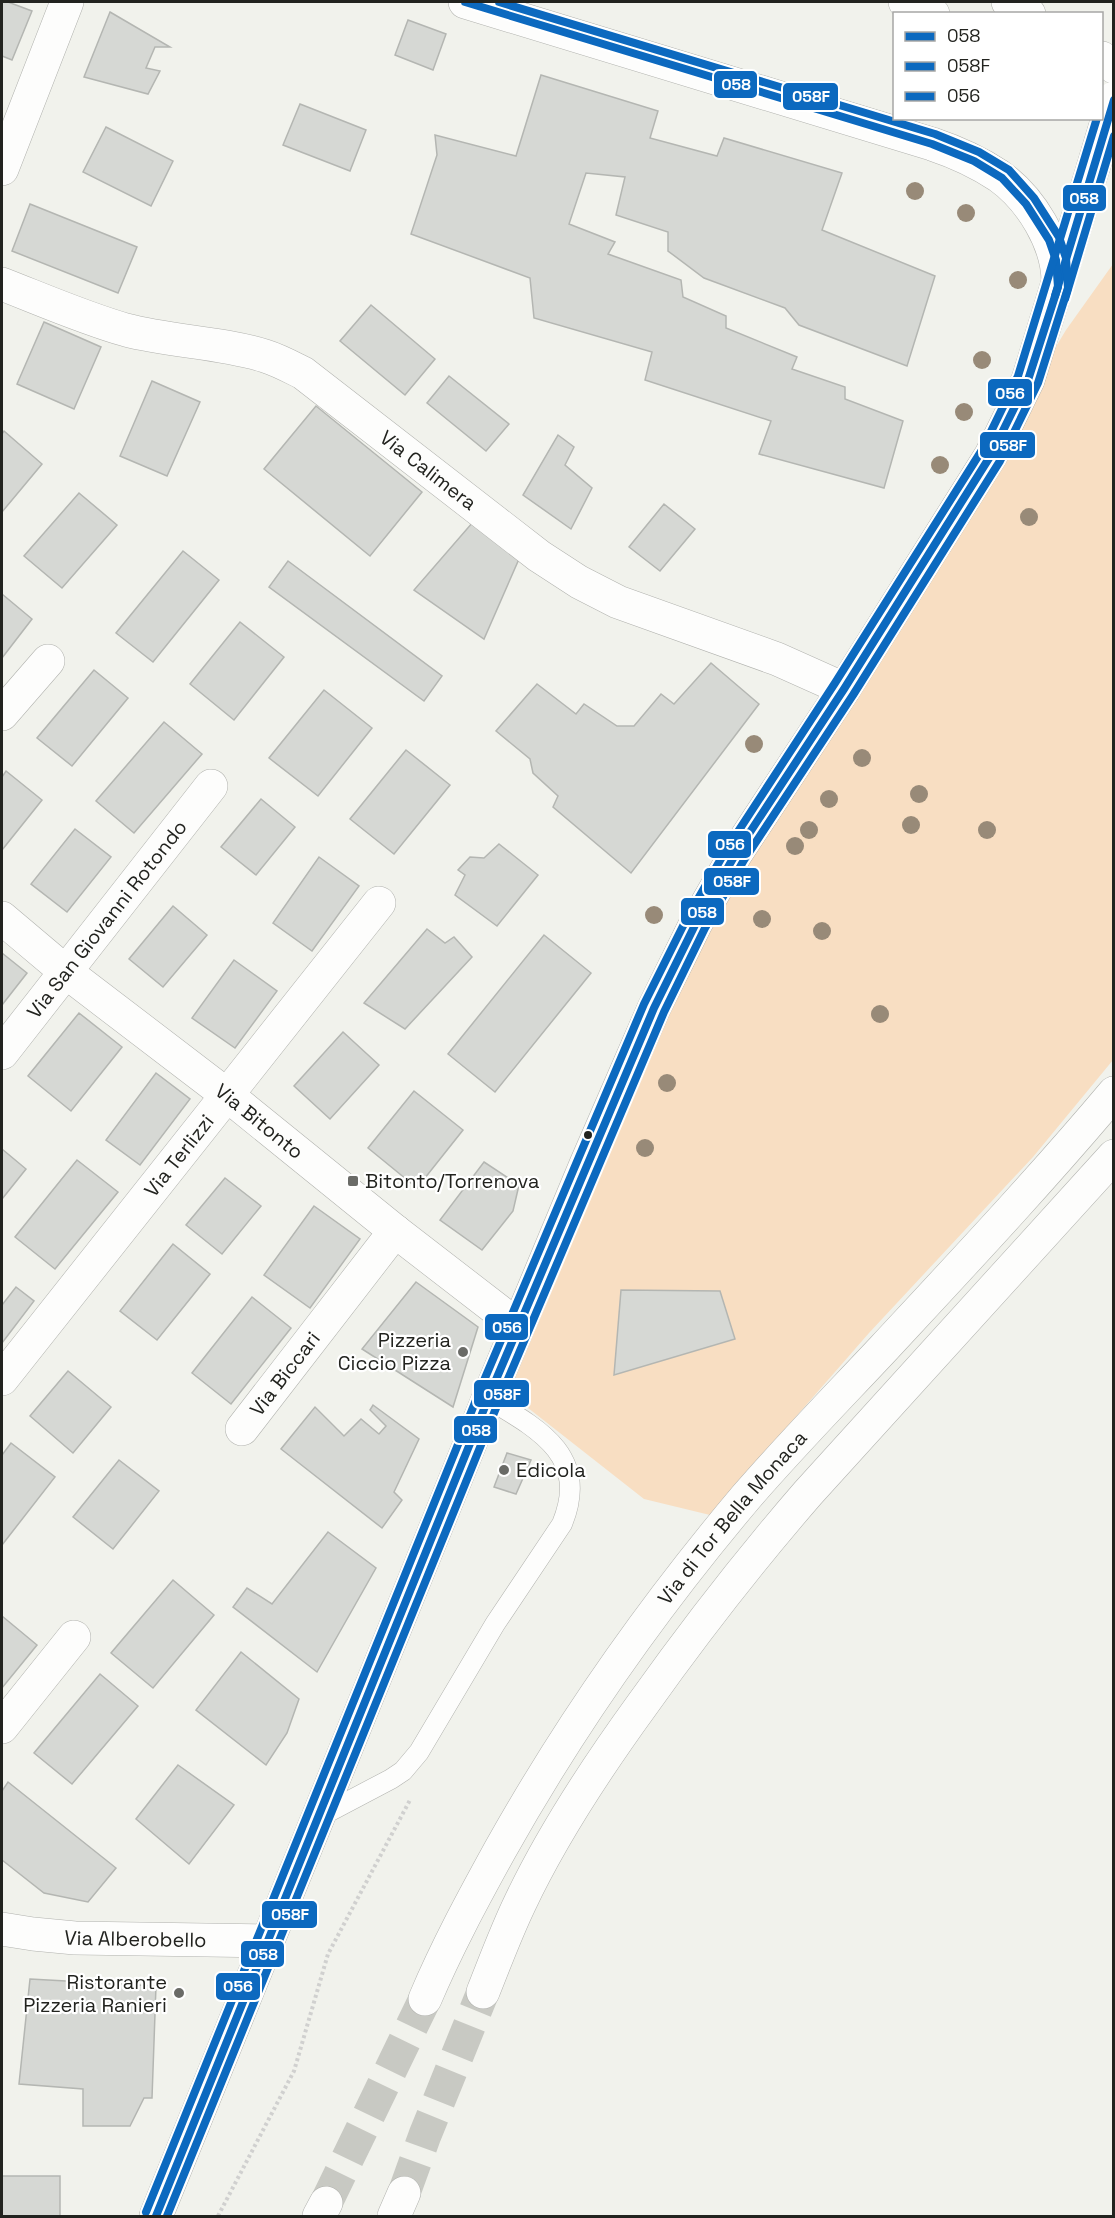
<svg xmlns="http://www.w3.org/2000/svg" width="1115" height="2218" font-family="'Space Grotesk',sans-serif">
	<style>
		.green { fill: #f8dec2 }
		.building { fill: #d6d8d4; stroke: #b4b6b2; stroke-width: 1.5 }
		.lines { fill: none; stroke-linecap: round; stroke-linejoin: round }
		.primary-tunnel { stroke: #c8c9c3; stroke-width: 33; stroke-dasharray: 33 16; stroke-linecap: butt }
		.service-casing { stroke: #b1b2ae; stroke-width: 21 }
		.minor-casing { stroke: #b1b2ae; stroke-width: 34 }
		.tertiary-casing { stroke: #b1b2ae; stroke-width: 34 }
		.primary-casing { stroke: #b1b2ae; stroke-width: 34 }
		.path { stroke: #d0d0cf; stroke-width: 4; stroke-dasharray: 3 3; stroke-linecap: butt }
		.service { stroke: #fdfdfc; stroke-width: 20 }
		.minor { stroke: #fdfdfc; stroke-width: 33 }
		.tertiary { stroke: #fdfdfc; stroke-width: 33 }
		.primary { stroke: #fdfdfc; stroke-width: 33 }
		.tertiary-bridge-casing { stroke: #b1b2ae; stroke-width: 34; stroke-linecap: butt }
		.tertiary-bridge { stroke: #fdfdfc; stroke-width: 33 }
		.bus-1-casing { stroke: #fff; stroke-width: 12 }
		.bus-2-casing { stroke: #fff; stroke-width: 12 }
		.bus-3-casing { stroke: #fff; stroke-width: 12 }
		.bus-1 { stroke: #0c69bf; stroke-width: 8 }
		.bus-2 { stroke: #0c69bf; stroke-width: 8 }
		.bus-3 { stroke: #0c69bf; stroke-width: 8 }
		.tree { fill: #988a78 }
		.bus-dot { fill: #22231f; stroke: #fff; stroke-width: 2 }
		.poi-dot { fill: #6a6b67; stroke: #fff; stroke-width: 2 }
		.labels { text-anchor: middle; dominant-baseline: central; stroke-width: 4.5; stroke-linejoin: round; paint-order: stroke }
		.street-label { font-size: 20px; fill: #22231f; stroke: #fff }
		.poi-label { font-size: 20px; fill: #22231f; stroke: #fff; text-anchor: start }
		.line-badge { stroke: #fff; stroke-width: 2 }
		.badge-label { font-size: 16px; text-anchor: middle; font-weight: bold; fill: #fff }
	</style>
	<rect width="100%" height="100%" fill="#f1f2ec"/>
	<polygon class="green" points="1113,264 1113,1060 1033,1157 869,1333 710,1515 644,1499 495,1382 639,1042 1066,330"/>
	<g class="building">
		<polygon points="2,2 8,2 32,11 12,60 2,56"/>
		<polygon points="110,12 170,47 155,47 146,68 160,71 148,94 84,77"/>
		<polygon points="408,20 446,34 433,70 395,55"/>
		<polygon points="541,75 658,111 650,138 717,156 724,138 842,173 822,230 935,276 907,366 799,325 785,308 704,278 668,251 668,232 616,215 625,177 586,173 569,224 615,242 608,254 681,280 683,297 726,316 726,328 797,357 792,369 845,387 845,399 903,421 884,488 759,454 771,421 645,380 652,352 534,318 530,278 411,234 437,155 435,135 516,156"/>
		<polygon points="300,104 366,130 350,171 283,145"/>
		<polygon points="106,127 173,161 151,206 83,172"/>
		<polygon points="30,204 137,247 118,293 12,251"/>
		<polygon points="371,305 435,359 405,395 340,341"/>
		<polygon points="44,322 101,347 74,409 17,384"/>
		<polygon points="449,376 509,424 486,451 427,403"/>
		<polygon points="152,381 200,402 167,476 120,456"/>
		<polygon points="316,406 422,492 370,556 264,469"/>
		<polygon points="4,431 42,464 2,512 2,434"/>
		<polygon points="558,435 574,447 565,465 592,488 571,529 523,495"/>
		<polygon points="79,493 117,525 62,588 24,556"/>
		<polygon points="664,504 695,529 660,571 629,547"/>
		<polygon points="473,522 519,559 484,639 414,590"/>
		<polygon points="183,551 219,580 153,662 116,633"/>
		<polygon points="288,561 442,676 424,701 269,587"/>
		<polygon points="2,594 32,619 2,658"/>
		<polygon points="240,622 284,657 234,720 190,684"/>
		<polygon points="711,663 759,704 631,873 553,807 558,796 533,773 530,759 496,731 537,684 576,714 584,704 617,726 634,726 661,694 674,704"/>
		<polygon points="94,670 128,698 72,766 37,738"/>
		<polygon points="324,690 372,728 318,796 269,758"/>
		<polygon points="164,722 202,754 134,833 96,801"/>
		<polygon points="406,750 450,785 394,854 350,819"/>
		<polygon points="6,771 42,800 2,850 2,777"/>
		<polygon points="261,799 295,827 256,875 221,847"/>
		<polygon points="75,829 111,857 67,912 31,884"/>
		<polygon points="499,844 538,875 497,926 455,895 465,875 458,870 470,857 484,858"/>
		<polygon points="319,857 359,886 312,951 273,923"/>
		<polygon points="173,906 207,935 163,987 129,959"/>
		<polygon points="427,929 445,943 454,937 472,957 405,1029 364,1003"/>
		<polygon points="544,935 591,973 495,1092 448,1054"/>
		<polygon points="2,953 27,973 2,1005"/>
		<polygon points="234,960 277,991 235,1048 192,1018"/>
		<polygon points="79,1013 122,1047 71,1111 28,1076"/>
		<polygon points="343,1032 379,1065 330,1119 294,1086"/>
		<polygon points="156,1073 190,1099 140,1165 106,1140"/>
		<polygon points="414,1091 463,1130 417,1188 368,1148"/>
		<polygon points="2,1149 26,1169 2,1199"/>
		<polygon points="77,1160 118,1192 55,1269 15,1237"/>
		<polygon points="484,1162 519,1185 513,1211 482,1250 440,1220"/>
		<polygon points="225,1178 261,1206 222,1254 186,1225"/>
		<polygon points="314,1206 360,1239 310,1308 264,1275"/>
		<polygon points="173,1244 210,1274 157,1340 120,1311"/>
		<polygon points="416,1282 478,1327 453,1407 362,1349"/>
		<polygon points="16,1287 34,1301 2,1343 2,1305"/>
		<polygon points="621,1290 720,1291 735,1339 614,1375"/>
		<polygon points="252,1297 291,1328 231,1404 192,1373"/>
		<polygon points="68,1371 111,1407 73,1453 30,1416"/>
		<polygon points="373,1405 419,1439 394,1492 402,1500 382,1528 281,1449 315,1407 344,1436 361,1419 379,1434 386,1426 370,1410"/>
		<polygon points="11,1443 55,1477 2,1545 2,1455"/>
		<polygon points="507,1453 531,1460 516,1494 494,1487"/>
		<polygon points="119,1460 159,1491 113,1549 73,1517"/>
		<polygon points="328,1532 376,1568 317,1672 233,1607 247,1588 272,1604"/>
		<polygon points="173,1580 214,1615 153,1688 111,1653"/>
		<polygon points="2,1616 37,1645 2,1688"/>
		<polygon points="241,1652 299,1699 287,1733 266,1765 196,1710"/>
		<polygon points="100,1674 138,1706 72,1784 34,1753"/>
		<polygon points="178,1765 234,1805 189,1864 136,1819"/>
		<polygon points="8,1782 116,1868 88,1902 44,1893 2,1860 2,1791"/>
		<polygon points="30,1979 156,1986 152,2098 144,2098 130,2126 83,2126 83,2089 19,2084"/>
		<rect x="2" y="2176" width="58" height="40"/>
	</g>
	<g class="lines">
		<g class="primary-tunnel">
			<polyline points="404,2193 425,2135 483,1992"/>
			<polyline points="326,2203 425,1999"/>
		</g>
		<g class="service-casing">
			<path id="service" d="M317 1818 391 1779 403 1771 419 1752 495 1624 562 1524C590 1456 539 1429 488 1399"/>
		</g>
		<g class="minor-casing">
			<g id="minor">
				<polyline points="2,169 67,2"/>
				<path id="s1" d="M2 284C43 300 84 318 126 330 172 342 220 342 265 356 278 360 291 367 303 373L539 556 579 582 618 602 777 659 844 689"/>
				<polyline points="2,714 48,661"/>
				<path id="s2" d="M2 918 66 972 227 1095 395 1231 518 1326"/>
				<path id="s3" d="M2 1053 211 786"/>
				<path id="s4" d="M2 1379 379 903"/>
				<path id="s5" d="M242 1429 395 1231"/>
				<polyline points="2,1727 74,1637"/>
				<path id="s6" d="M2 1929 33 1934 75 1938 268 1941"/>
			</g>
		</g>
		<g class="tertiary-casing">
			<g id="tertiary">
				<path d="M465 2 932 144C956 152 978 162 999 176 1031 199 1058 243 1058 282"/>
				<polyline points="156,2216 495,1382 586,1164 654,1008 696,923 735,855 844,689 991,455 1028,380 1093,168"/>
			</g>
		</g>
		<g class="primary-casing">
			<g id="primary">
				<polyline points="905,2 933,14"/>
				<polyline points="1008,2 1029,14"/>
				<polyline points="1102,58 1114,67"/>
				<path d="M483 1992C495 1962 506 1932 520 1903 553 1833 597 1767 642 1705 694 1632 749 1561 808 1493L1114 1156"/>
				<path id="s7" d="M425 1999C447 1947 473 1899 500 1850 570 1725 654 1606 746 1497 790 1446 837 1398 883 1349 961 1265 1040 1181 1114 1093"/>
				<polyline points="319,2216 326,2203"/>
				<polyline points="394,2216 404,2193"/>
			</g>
		</g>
		<polyline class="path" points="218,2216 294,2071 328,1954 410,1800"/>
		<use href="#service" class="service"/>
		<use href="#minor" class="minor"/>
		<use href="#tertiary" class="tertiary"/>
		<use href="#primary" class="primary"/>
		<g class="tertiary-bridge-casing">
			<polyline id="tertiary-bridge" points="1093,168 1114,98"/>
		</g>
		<use href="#tertiary-bridge" class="tertiary-bridge"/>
		<g class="bus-1-casing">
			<g id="bus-1">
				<polyline points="1055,296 1114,100"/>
				<polyline points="156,2216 495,1382 654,1008 696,923 735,855 844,689 991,455 1028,380 1058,287 1056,260 1049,240 1026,204 1002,178 974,161 932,144 465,2"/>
			</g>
		</g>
		<g class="bus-2-casing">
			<g id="bus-2">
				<polyline points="1065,299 1114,136"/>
				<polyline points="167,2216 505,1386 664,1012 705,928 744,860 853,695 1000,461 1038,383 1068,288 1066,258 1059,237 1034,198 1009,170 979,152 935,134 499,2"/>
			</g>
		</g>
		<g class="bus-3-casing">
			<polyline id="bus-3" points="146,2212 485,1378 644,1004 687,918 726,850 835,683 982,450 1018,376 1097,118"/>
		</g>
		<use href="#bus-1" class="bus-1"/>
		<use href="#bus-2" class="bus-2"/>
		<use href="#bus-3" class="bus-3"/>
	</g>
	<g class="tree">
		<circle cx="915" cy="191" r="9"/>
		<circle cx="966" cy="213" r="9"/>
		<circle cx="1018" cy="280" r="9"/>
		<circle cx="982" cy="360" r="9"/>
		<circle cx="964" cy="412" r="9"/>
		<circle cx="940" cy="465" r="9"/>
		<circle cx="1029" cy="517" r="9"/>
		<circle cx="754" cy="744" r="9"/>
		<circle cx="862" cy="758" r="9"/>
		<circle cx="919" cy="794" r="9"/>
		<circle cx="829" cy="799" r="9"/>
		<circle cx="911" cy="825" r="9"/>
		<circle cx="809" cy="830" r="9"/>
		<circle cx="987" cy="830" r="9"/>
		<circle cx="795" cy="846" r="9"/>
		<circle cx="654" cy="915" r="9"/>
		<circle cx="762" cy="919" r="9"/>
		<circle cx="822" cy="931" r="9"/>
		<circle cx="880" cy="1014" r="9"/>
		<circle cx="667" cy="1083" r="9"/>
		<circle cx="645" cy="1148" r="9"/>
	</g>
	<circle class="bus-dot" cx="588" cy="1135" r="5"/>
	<g class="poi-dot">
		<rect x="347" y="1175" width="12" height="12" rx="3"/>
		<circle cx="463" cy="1352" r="6"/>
		<circle cx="504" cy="1470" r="6"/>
		<circle cx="179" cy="1993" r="6"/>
	</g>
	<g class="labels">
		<g class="street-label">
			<text stroke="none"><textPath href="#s1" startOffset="474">Via Calimera</textPath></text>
			<text stroke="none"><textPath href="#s3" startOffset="170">Via San Giovanni Rotondo</textPath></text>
			<text stroke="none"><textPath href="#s2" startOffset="328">Via Bitonto</textPath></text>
			<text stroke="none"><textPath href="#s4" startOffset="285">Via Terlizzi</textPath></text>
			<text stroke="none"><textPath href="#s5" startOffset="70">Via Biccari</textPath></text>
			<text stroke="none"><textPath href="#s7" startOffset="573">Via di Tor Bella Monaca</textPath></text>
			<text stroke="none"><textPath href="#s6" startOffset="134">Via Alberobello</textPath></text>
		</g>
		<g class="poi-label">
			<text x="365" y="1181">Bitonto/Torrenova</text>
			<text x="451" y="1340" text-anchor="end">Pizzeria<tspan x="451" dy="23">Ciccio Pizza</tspan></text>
			<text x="516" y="1470">Edicola</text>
			<text x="167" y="1982" text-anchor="end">Ristorante<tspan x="167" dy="23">Pizzeria Ranieri</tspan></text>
		</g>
	</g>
	<g class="line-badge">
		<rect x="713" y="70" width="45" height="29" rx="6" fill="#0c69bf"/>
		<rect x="782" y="82" width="57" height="29" rx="6" fill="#0c69bf"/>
		<rect x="1062" y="184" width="45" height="28" rx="6" fill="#0c69bf"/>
		<rect x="987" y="378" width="46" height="29" rx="6" fill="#0c69bf"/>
		<rect x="979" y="431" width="57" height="28" rx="6" fill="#0c69bf"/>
		<rect x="707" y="830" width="45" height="29" rx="6" fill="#0c69bf"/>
		<rect x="703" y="867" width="57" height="29" rx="6" fill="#0c69bf"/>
		<rect x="680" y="897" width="45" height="29" rx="6" fill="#0c69bf"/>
		<rect x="484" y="1313" width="45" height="28" rx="6" fill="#0c69bf"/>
		<rect x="473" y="1379" width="57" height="29" rx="6" fill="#0c69bf"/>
		<rect x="453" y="1415" width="45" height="29" rx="6" fill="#0c69bf"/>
		<rect x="261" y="1900" width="57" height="29" rx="6" fill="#0c69bf"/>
		<rect x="240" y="1940" width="45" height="28" rx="6" fill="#0c69bf"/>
		<rect x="215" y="1972" width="46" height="29" rx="6" fill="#0c69bf"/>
	</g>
	<g class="badge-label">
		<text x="736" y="90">058</text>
		<text x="811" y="102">058F</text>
		<text x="1084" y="204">058</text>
		<text x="1010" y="399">056</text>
		<text x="1008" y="451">058F</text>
		<text x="730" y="850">056</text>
		<text x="732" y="887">058F</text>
		<text x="702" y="918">058</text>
		<text x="507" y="1333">056</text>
		<text x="502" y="1400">058F</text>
		<text x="476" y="1436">058</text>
		<text x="290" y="1920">058F</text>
		<text x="263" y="1960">058</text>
		<text x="238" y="1992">056</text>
	</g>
	<rect width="1115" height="2218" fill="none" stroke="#22231f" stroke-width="6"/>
	<rect x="893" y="12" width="210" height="108" fill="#ffffff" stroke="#a7a7a5" stroke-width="1.5"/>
	<rect x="905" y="32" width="30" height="9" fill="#0c69bf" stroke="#a7a7a5" stroke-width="1.5"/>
	<text x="947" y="42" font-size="18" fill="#22231f">058</text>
	<rect x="905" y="62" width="30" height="9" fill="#0c69bf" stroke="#a7a7a5" stroke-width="1.5"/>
	<text x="947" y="72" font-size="18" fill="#22231f">058F</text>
	<rect x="905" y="92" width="30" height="9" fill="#0c69bf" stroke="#a7a7a5" stroke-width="1.5"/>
	<text x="947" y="102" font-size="18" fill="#22231f">056</text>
</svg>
